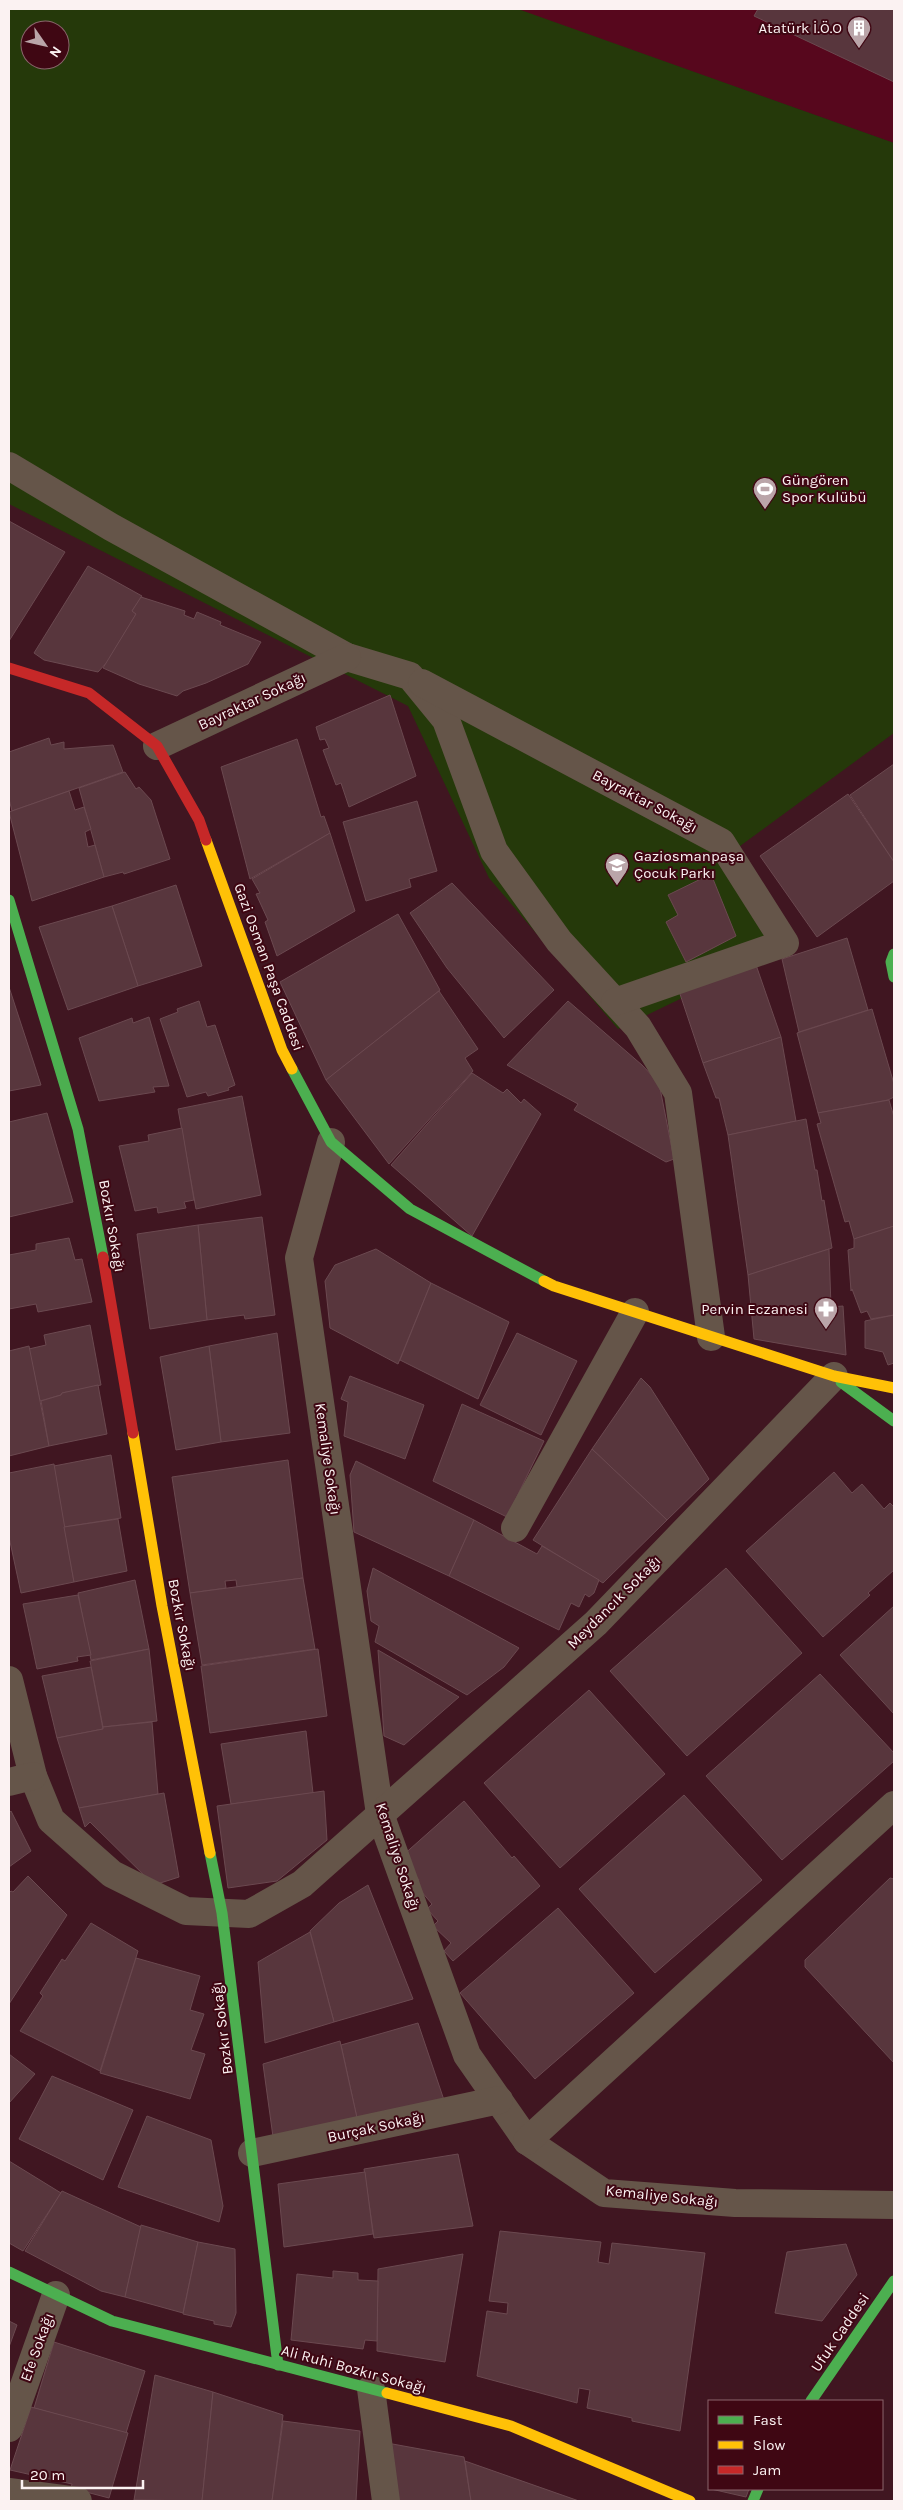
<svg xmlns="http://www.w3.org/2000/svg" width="903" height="2510" font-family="Karla,sans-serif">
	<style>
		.built { fill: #57071d }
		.green { fill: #25390a; fill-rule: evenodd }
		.building { fill: #58363d; stroke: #6b4950 }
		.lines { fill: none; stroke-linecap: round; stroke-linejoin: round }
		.street { stroke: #655549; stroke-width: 28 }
		.fast { stroke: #4caf50; stroke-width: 11 }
		.slow { stroke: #ffc107; stroke-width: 11 }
		.jam { stroke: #c62828; stroke-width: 11 }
		.labels { text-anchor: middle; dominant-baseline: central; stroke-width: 4; stroke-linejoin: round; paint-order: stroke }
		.poi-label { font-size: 15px; fill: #fbf2f2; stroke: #3f0713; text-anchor: end }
		.street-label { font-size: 15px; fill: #fbf2f2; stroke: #3f0713 }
	</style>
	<rect width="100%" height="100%" fill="#401621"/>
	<polygon class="built" points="518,9 894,9 894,143 518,10"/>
	<path class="green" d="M9 9H518L894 143V733L736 849 788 947 618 1029 489 878 408 706 9 504ZM30 30H60V60H30Z"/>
	<g class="building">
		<polygon points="758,9 894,9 894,82 754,16"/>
		<polygon points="9,521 65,552 9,641"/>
		<polygon points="88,566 142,596 132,611 136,614 108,661 98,672 44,660 34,653"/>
		<polygon points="141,597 185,611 184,615 194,619 197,612 221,622 220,625 261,642 248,664 206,683 183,691 177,696 139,684 103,668 136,614 132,611"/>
		<polygon points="390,695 416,776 349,807 341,783 336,785 323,750 329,748 325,739 320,740 316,727"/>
		<polygon points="49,738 51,745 64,742 64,749 113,745 123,772 12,811 9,799 9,752"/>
		<polygon points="297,739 321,817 324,816 330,833 250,879 221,767"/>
		<polygon points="894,764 894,862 850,795"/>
		<polygon points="125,772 136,789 139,787 151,800 170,859 124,874 123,872 104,877 79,788"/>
		<polygon points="69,791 75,810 84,807 91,829 85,832 88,847 95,845 104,877 32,901 9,812"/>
		<polygon points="848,794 894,862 894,881 817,937 760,856"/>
		<polygon points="417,801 437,871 409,879 411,887 366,901 343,822"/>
		<polygon points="330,833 355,911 277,956 265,922 268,920 256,894 260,893 252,879"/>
		<polygon points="711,874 736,936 686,962 666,922 678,915 668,895"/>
		<polygon points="452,883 554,990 504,1038 447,968 410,913"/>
		<polygon points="176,885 202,966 138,986 112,906"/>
		<polygon points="112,906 138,986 68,1010 39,927"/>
		<polygon points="398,914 440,990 326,1080 280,982"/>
		<polygon points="847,938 868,1010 799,1032 782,959"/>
		<polygon points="755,962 781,1037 703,1063 678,988"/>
		<polygon points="9,987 41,1085 9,1091"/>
		<polygon points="439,991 478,1049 465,1058 473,1071 389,1164 326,1080"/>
		<polygon points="199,1001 207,1027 215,1025 235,1085 228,1088 229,1090 208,1096 206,1092 187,1097 160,1019 178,1012 177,1009"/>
		<polygon points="568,1001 642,1065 659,1083 674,1159 666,1162 574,1110 578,1104 507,1065"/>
		<polygon points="872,1009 894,1084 894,1097 888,1100 818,1113 797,1033"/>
		<polygon points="149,1017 169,1086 153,1087 155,1092 99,1101 79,1038 132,1018 133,1023"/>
		<polygon points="781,1037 796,1121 728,1135 719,1098 716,1098 703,1063"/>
		<polygon points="472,1073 503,1093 507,1089 521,1103 524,1099 541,1114 472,1236 391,1165"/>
		<polygon points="242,1096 261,1195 196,1209 178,1109"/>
		<polygon points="889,1100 894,1117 894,1226 854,1239 849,1221 845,1222 817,1124 821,1123 818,1113"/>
		<polygon points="47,1113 73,1202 9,1217 9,1122"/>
		<polygon points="806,1119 815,1170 817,1170 822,1201 824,1200 832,1248 748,1275 728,1135"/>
		<polygon points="182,1128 194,1200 184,1202 186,1208 158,1213 157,1207 135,1211 119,1146 149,1141 148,1135"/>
		<polygon points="262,1217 275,1315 245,1319 244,1315 207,1320 198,1225"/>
		<polygon points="198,1225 207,1320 150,1329 137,1234"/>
		<polygon points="894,1226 894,1315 871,1319 867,1311 861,1313 852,1289 851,1291 848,1250 854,1248 854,1239"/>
		<polygon points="69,1238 75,1260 82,1259 92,1302 38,1312 36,1304 9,1309 9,1255 36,1250 36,1244"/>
		<polygon points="376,1249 431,1283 398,1364 330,1328 325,1281 335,1265"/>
		<polygon points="829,1249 831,1307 843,1306 846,1355 754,1339 748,1275"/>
		<polygon points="431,1283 509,1322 478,1399 400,1360"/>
		<polygon points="894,1315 894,1363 888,1365 883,1352 865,1348 865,1321"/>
		<polygon points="90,1325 101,1385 62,1393 61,1395 40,1401 29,1349 46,1345 44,1335"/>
		<polygon points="277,1333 290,1433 221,1442 209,1346"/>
		<polygon points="517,1333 577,1361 541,1435 480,1405"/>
		<polygon points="29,1346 49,1446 9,1456 9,1351"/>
		<polygon points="209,1346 221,1442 176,1450 160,1357"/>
		<polygon points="350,1376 424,1405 405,1459 344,1436 348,1402 341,1399"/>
		<polygon points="641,1378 650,1387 709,1479 667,1520 592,1449"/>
		<polygon points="98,1385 107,1434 49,1446 41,1401 61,1395 62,1393"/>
		<polygon points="462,1404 544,1441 507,1517 433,1481"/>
		<polygon points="592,1449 667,1520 603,1583 533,1540"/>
		<polygon points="111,1455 121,1518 64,1527 54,1466"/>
		<polygon points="288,1460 303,1578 237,1587 236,1580 225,1581 226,1588 190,1593 172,1477"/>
		<polygon points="356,1461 474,1520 449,1576 354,1532 350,1475"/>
		<polygon points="54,1464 74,1582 21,1593 9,1537 9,1473"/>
		<polygon points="834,1472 852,1493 862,1484 884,1509 890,1503 894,1507 894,1570 868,1593 870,1595 823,1637 746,1551"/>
		<polygon points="118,1519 127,1571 74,1582 64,1527"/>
		<polygon points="474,1520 537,1554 542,1546 599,1580 594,1593 589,1597 585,1594 579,1607 571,1603 559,1630 449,1576"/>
		<polygon points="373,1568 519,1648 504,1667 467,1695 375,1642 379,1626 371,1621 367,1591"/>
		<polygon points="726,1568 802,1653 687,1756 610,1671"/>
		<polygon points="303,1578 315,1649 202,1665 190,1593"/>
		<polygon points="135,1580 149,1649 91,1660 78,1593"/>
		<polygon points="78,1595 91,1655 77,1657 78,1661 37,1669 23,1604"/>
		<polygon points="894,1606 894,1714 840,1655"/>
		<polygon points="149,1649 157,1721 103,1727 90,1661"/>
		<polygon points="318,1649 327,1716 210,1733 201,1666"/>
		<polygon points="378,1650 459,1697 404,1745 384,1736"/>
		<polygon points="91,1667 103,1729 57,1738 42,1676"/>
		<polygon points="820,1674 894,1753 894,1761 782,1860 706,1776"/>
		<polygon points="589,1690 665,1774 560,1868 484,1783"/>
		<polygon points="152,1722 158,1794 79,1808 57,1738 103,1729 103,1727"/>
		<polygon points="306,1731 313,1793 231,1804 221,1744"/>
		<polygon points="324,1791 327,1840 277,1881 228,1888 217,1806"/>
		<polygon points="164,1793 179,1877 154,1885 90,1822 85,1827 79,1808"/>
		<polygon points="684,1795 762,1880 655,1973 579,1889"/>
		<polygon points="464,1801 512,1858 514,1856 540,1886 453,1961 444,1951 451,1943 433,1926 438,1921 427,1909 432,1904 415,1884 419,1880 401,1857"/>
		<polygon points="11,1811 31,1851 9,1867 9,1813"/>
		<polygon points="28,1876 67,1915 9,2004 9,1893 11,1891 13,1892"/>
		<polygon points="890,1878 894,1879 894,2063 805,1967 805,1960"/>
		<polygon points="368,1885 413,1999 334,2022 310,1931 339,1903"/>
		<polygon points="558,1908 634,1993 535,2079 460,1993"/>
		<polygon points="91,1923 138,1951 100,2071 20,2031 43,1996 40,1993 62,1959 65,1961"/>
		<polygon points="310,1932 334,2022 265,2043 258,1962"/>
		<polygon points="136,1958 200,1976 190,2010 204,2014 191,2050 205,2054 190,2099 100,2073"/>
		<polygon points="418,2023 447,2109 359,2127 341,2045"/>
		<polygon points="340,2041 359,2127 274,2144 263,2064"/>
		<polygon points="9,2054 35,2074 9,2103"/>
		<polygon points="52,2076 133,2110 103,2180 19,2139"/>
		<polygon points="147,2116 211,2140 223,2206 219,2222 118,2187"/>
		<polygon points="458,2154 473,2226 374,2238 364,2169"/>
		<polygon points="9,2161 61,2193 23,2251 9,2243"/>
		<polygon points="365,2172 373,2234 284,2247 278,2184"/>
		<polygon points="62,2191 141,2227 125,2297 101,2291 25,2251"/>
		<polygon points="141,2225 198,2242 183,2313 125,2297"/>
		<polygon points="500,2231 601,2242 598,2262 609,2264 612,2243 705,2253 680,2431 632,2421 632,2418 587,2408 590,2390 579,2388 577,2403 477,2376 487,2311 507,2314 508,2303 489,2301"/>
		<polygon points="198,2242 235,2249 236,2313 231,2327 214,2324 214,2321 183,2314"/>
		<polygon points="846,2244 857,2275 822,2321 775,2313 787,2252"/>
		<polygon points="463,2254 445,2362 377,2351 378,2269"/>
		<polygon points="333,2271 358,2273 358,2280 378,2281 377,2341 365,2340 363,2349 291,2340 297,2274 333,2278"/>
		<polygon points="9,2321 17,2325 9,2347"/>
		<polygon points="54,2342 145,2371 126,2433 34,2408"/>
		<polygon points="155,2375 213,2392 202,2501 134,2500"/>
		<polygon points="213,2392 283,2415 272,2501 202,2501"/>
		<polygon points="31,2407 128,2433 109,2498 71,2488 72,2484 10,2470"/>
		<polygon points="283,2421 360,2431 356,2501 272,2501"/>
		<polygon points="387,2443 464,2457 471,2501 394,2501"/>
		<polygon points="465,2461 579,2501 471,2501"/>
		<polygon points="711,2489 749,2489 746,2497"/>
	</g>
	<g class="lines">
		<g class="street">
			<polyline points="9,466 111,527 347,657 410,676 446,720 494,851 559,941 638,1027 678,1093 711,1337"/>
			<polyline points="422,683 721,842 785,943 615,1002"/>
			<polyline points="157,746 347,657"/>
			<polyline points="331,1142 299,1258 380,1814 467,2055 527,2141 604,2193 735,2203 894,2205"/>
			<polyline points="515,1528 635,1312"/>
			<polyline points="9,1680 33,1776 51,1820 112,1874 186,1911 249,1914 302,1884 596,1623 834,1376"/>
			<polyline points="9,1782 33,1776"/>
			<polyline points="527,2141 894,1805"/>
			<polyline points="252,2153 499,2100"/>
			<polyline points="371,2389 386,2501"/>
			<polyline points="9,2428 56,2295"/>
			<polyline points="9,2492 78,2501"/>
		</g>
		<g class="fast">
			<polyline points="9,900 78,1129 103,1257"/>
			<polyline points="894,954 891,962 894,977"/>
			<polyline points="292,1069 331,1142 410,1209 544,1281"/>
			<polyline points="841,1382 894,1421"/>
			<polyline points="210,1853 222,1913 278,2365"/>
			<polyline points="9,2272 112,2321 387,2393"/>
			<polyline points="811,2401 894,2281"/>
			<polyline points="753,2501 758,2489"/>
		</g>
		<g class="slow">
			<polyline points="206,840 282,1050 292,1069"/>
			<polyline points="544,1281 554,1286 834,1376 894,1388"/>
			<polyline points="133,1433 162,1606 210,1853"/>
			<polyline points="387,2393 511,2426 690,2501"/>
		</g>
		<g class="jam">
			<polyline points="9,668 89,693 157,746 199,820 206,840"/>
			<polyline points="103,1257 133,1433"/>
		</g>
	</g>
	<defs>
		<g id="building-pin" transform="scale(1.25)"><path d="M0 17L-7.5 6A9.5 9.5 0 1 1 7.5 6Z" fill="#baa5a9" stroke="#3f0713"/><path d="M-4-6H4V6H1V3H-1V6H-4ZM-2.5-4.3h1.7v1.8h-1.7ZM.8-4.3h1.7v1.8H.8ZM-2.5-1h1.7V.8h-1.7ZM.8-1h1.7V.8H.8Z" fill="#fff"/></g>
		<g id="stadium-pin" transform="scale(1.25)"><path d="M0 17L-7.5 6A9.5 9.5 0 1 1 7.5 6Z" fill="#baa5a9" stroke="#3f0713"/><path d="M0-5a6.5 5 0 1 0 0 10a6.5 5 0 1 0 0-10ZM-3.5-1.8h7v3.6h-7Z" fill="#fff"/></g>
		<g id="school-pin" transform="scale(1.25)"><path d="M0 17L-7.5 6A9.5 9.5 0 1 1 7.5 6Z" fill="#baa5a9" stroke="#3f0713"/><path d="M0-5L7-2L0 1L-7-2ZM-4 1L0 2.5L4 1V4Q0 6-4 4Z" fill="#fff"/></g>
		<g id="pharmacy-pin" transform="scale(1.25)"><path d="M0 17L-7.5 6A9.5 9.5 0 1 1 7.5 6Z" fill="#baa5a9" stroke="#3f0713"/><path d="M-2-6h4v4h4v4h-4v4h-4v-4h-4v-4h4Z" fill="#fff"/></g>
	</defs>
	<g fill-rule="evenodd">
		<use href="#building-pin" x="859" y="28"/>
		<use href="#stadium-pin" x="765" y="489"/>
		<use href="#school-pin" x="617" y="865"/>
		<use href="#pharmacy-pin" x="826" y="1309"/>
	</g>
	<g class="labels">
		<g class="poi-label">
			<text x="842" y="28">Atatürk İ.Ö.O</text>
			<text x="782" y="480" text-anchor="start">Güngören<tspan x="782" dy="17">Spor Kulübü</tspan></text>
			<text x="634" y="856" text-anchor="start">Gaziosmanpaşa<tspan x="634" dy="17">Çocuk Parkı</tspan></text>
			<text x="808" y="1309">Pervin Eczanesi</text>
		</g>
		<g class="street-label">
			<text transform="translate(252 701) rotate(-25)">Bayraktar Sokağı</text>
			<text transform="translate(645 801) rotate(28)">Bayraktar Sokağı</text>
			<text transform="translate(269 967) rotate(70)">Gazi Osman Paşa Caddesi</text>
			<text transform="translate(112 1226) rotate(80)">Bozkır Sokağı</text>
			<text transform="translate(328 1459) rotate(82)">Kemaliye Sokağı</text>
			<text transform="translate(614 1602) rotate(-45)">Meydancık Sokağı</text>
			<text transform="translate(182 1625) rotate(79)">Bozkır Sokağı</text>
			<text transform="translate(398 1857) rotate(72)">Kemaliye Sokağı</text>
			<text transform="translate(222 2028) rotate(-97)">Bozkır Sokağı</text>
			<text transform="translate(376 2127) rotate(-12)">Burçak Sokağı</text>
			<text transform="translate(662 2196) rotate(6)">Kemaliye Sokağı</text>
			<text transform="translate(840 2332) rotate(-56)">Ufuk Caddesi</text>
			<text transform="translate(37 2347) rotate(-70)">Efe Sokağı</text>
			<text transform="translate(354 2369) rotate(15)">Ali Ruhi Bozkır Sokağı</text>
		</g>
	</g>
	<rect width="903" height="2510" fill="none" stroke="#fbf2f2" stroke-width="20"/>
	<rect x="708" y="2400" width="175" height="90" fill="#3f0713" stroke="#8a656c"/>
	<rect x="718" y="2416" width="25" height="8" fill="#4caf50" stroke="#8a656c"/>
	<text x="753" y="2425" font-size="15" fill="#fbf2f2">Fast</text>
	<rect x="718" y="2441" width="25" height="8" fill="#ffc107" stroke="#8a656c"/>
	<text x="753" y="2450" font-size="15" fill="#fbf2f2">Slow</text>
	<rect x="718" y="2466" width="25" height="8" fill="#c62828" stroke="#8a656c"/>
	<text x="753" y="2475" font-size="15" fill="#fbf2f2">Jam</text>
	<g transform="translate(45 45) rotate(124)"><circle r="24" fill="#3f0713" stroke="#8a656c"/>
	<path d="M0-4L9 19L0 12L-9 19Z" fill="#baa5a9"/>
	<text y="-8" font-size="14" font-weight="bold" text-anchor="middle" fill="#fbf2f2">N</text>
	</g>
	<path d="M22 2480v8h121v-8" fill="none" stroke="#fbf2f2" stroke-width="2.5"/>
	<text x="30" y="2480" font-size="15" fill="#fbf2f2" stroke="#3f0713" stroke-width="4" paint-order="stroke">20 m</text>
</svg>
